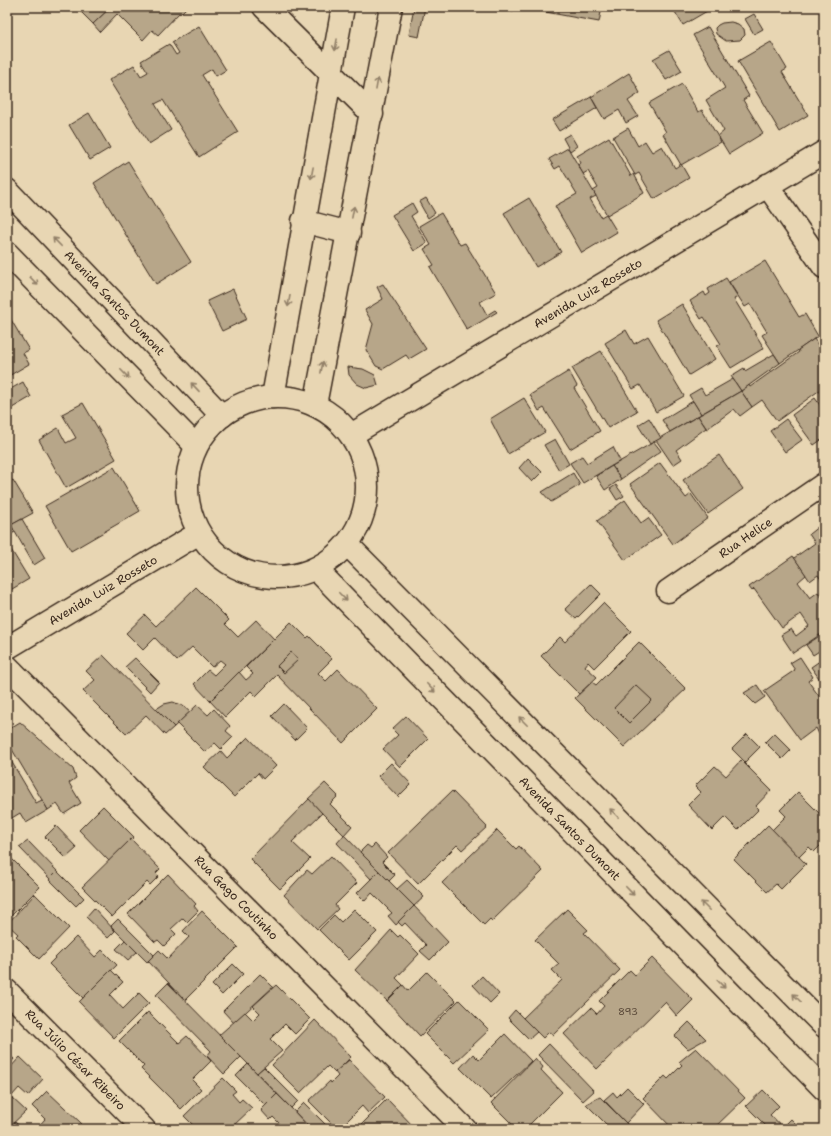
<svg xmlns="http://www.w3.org/2000/svg" width="831" height="1136" font-family="'Shantell Sans',sans-serif">
	<style>
		.building { fill: #b7a689; stroke: #3b2a1e }
		.lines { fill: none; stroke-linecap: round; stroke-linejoin: round }
		.minor-casing { stroke: #3b2a1e; stroke-width: 25 }
		.tertiary-casing { stroke: #3b2a1e; stroke-width: 25 }
		.primary-casing { stroke: #3b2a1e; stroke-width: 25 }
		.minor { stroke: #e8d6b3; stroke-width: 22 }
		.tertiary { stroke: #e8d6b3; stroke-width: 22 }
		.primary { stroke: #e8d6b3; stroke-width: 22 }
		.oneway { stroke: #928068 }
		.labels { text-anchor: middle; dominant-baseline: central; stroke-width: 3.5; stroke-linejoin: round; paint-order: stroke }
		.number-label { font-size: 10px; fill: #5a4939 }
		.street-label { font-size: 12px; fill: #3b2a1e; stroke: #e8d6b3 }
	</style>
	<rect width="100%" height="100%" fill="#e8d6b3"/>
	<filter id="ink" filterUnits="userSpaceOnUse"><feTurbulence type="fractalNoise" baseFrequency=".025" numOctaves="2"/><feDisplacementMap in="SourceGraphic" scale="8" xChannelSelector="R" yChannelSelector="G"/><feConvolveMatrix kernelMatrix="1 2 1 2 8 2 1 2 1" color-interpolation-filters="sRGB"/></filter>
	<g filter="url(#ink)">
		<g class="building">
			<polygon points="76,7 111,7 93,24"/>
			<polygon points="111,7 187,7 180,14 179,13 158,35 152,30 143,40 117,14 100,32 93,24"/>
			<polygon points="414,7 425,7 419,37 409,35"/>
			<polygon points="491,7 514,7 513,11"/>
			<polygon points="519,7 602,7 599,22"/>
			<polygon points="672,7 714,7 683,25"/>
			<polygon points="754,14 763,29 754,34 745,19"/>
			<polygon points="731,22 738,24 744,29 745,35 740,40 726,41 716,34 715,28 718,25 722,23"/>
			<polygon points="199,26 226,70 216,76 212,69 202,75 238,132 199,157 163,100 155,104 171,130 149,144 109,80 134,65 141,76 148,72 141,61 169,44 176,55 179,53 172,42"/>
			<polygon points="708,27 749,96 743,100 763,133 729,154 718,136 724,131 706,100 725,88 693,35"/>
			<polygon points="771,42 787,69 782,72 808,115 780,132 738,61"/>
			<polygon points="669,50 682,71 666,80 653,59"/>
			<polygon points="629,73 640,93 628,101 638,116 626,123 619,110 604,119 591,97"/>
			<polygon points="682,84 698,112 702,110 721,142 681,165 663,134 666,132 649,103"/>
			<polygon points="591,97 597,108 559,131 552,120"/>
			<polygon points="89,113 110,148 90,160 69,125"/>
			<polygon points="628,128 638,146 645,141 652,152 662,146 675,168 681,164 689,178 654,199 639,173 635,175 613,137"/>
			<polygon points="570,134 577,146 570,151 563,138"/>
			<polygon points="609,137 631,176 634,174 644,193 607,215 593,191 598,188 588,171 583,174 578,165 581,163 577,156"/>
			<polygon points="568,148 596,196 590,199 601,217 606,214 617,232 582,253 555,206 577,194 560,166 555,169 549,159"/>
			<polygon points="128,161 191,262 156,284 94,183"/>
			<polygon points="426,198 435,213 428,218 419,202"/>
			<polygon points="529,198 561,252 536,267 504,213"/>
			<polygon points="412,203 417,212 411,216 427,243 414,251 392,215"/>
			<polygon points="441,213 460,245 465,243 496,293 480,302 487,315 495,310 497,312 467,330 430,267 434,265 424,249 431,245 419,226"/>
			<polygon points="765,261 799,317 805,314 818,336 780,363 762,335 767,332 750,304 745,307 729,282"/>
			<polygon points="726,278 738,297 734,299 764,348 731,368 717,346 721,344 704,317 701,319 690,301 704,292 706,296 710,293 708,289"/>
			<polygon points="383,284 426,349 409,359 406,355 383,369 376,366 366,350 373,324 365,310 383,299 377,287"/>
			<polygon points="233,289 247,319 222,331 207,301"/>
			<polygon points="682,304 715,359 689,375 656,320"/>
			<polygon points="7,313 29,350 23,353 29,364 7,377"/>
			<polygon points="626,330 634,344 648,336 684,396 656,412 640,385 633,389 605,343"/>
			<polygon points="814,339 824,353 824,387 777,421 762,400 752,407 741,391 749,385 750,387 799,352 798,350"/>
			<polygon points="601,351 637,411 608,428 572,368"/>
			<polygon points="774,354 780,363 741,391 731,376 744,368 745,371"/>
			<polygon points="348,367 363,369 375,375 378,385 366,388 357,384 349,375"/>
			<polygon points="569,371 577,386 574,388 600,431 570,449 544,408 539,411 530,395"/>
			<polygon points="733,379 741,391 701,414 689,395 701,388 705,395"/>
			<polygon points="23,382 31,397 7,411 7,391"/>
			<polygon points="741,391 752,407 740,416 734,409 707,429 698,416"/>
			<polygon points="524,398 545,432 508,454 490,419"/>
			<polygon points="815,398 822,408 824,407 824,438 814,445 792,415"/>
			<polygon points="693,401 701,414 670,432 662,420"/>
			<polygon points="83,403 116,459 66,488 39,440 58,428 66,443 76,438 62,414"/>
			<polygon points="698,416 706,428 676,450 682,459 673,465 656,440"/>
			<polygon points="649,418 661,438 650,444 638,425"/>
			<polygon points="786,419 802,440 785,452 770,431"/>
			<polygon points="555,439 569,464 559,470 544,445"/>
			<polygon points="654,442 661,451 621,479 612,466"/>
			<polygon points="613,447 620,461 583,483 570,463 582,456 587,463"/>
			<polygon points="719,455 743,489 708,514 683,480"/>
			<polygon points="528,458 542,472 532,482 519,468"/>
			<polygon points="660,463 686,498 691,494 708,518 673,544 630,484"/>
			<polygon points="612,466 621,479 605,490 596,476"/>
			<polygon points="114,467 140,511 71,551 45,506"/>
			<polygon points="573,473 580,485 551,502 542,492"/>
			<polygon points="13,480 33,513 11,525 7,519 7,483"/>
			<polygon points="616,485 624,496 617,500 610,489"/>
			<polygon points="625,500 641,523 648,518 661,535 625,560 597,521"/>
			<polygon points="7,519 15,532 7,536"/>
			<polygon points="22,519 45,558 34,565 11,525"/>
			<polygon points="824,522 824,584 818,575 810,581 794,558 815,543 809,534"/>
			<polygon points="7,543 29,579 7,592"/>
			<polygon points="793,556 806,575 798,582 810,598 818,592 824,601 824,632 793,653 781,635 791,629 796,636 809,626 801,614 782,628 754,589 752,591 749,587"/>
			<polygon points="591,584 601,594 576,619 565,609"/>
			<polygon points="196,587 229,620 225,624 238,637 256,620 274,639 210,701 194,684 208,670 214,675 225,664 220,660 212,667 192,647 177,661 155,638 143,650 126,633 145,615 156,626"/>
			<polygon points="603,603 631,631 594,668 588,662 585,666 597,677 579,694 541,656 560,637 565,642"/>
			<polygon points="291,622 307,638 309,636 332,659 318,673 326,681 338,669 377,709 343,743 277,675 256,696 251,691 225,717 210,701 239,672 246,680 253,674 246,667"/>
			<polygon points="824,633 824,648 813,655 806,645"/>
			<polygon points="639,642 686,689 624,747 575,698 592,682 596,685"/>
			<polygon points="291,652 298,660 284,673 277,666"/>
			<polygon points="103,655 174,727 165,735 146,715 126,734 83,691 95,680 86,671"/>
			<polygon points="800,657 813,677 808,681 824,703 824,731 819,734 816,728 800,740 764,691 795,670 790,663"/>
			<polygon points="135,658 159,682 150,692 125,667"/>
			<polygon points="824,658 824,685 811,667"/>
			<polygon points="636,685 652,700 629,723 614,708"/>
			<polygon points="757,685 765,697 755,704 744,693"/>
			<polygon points="173,702 183,706 190,712 174,727 156,709 164,704"/>
			<polygon points="284,704 307,728 295,740 272,716"/>
			<polygon points="197,705 208,715 214,709 230,726 226,731 233,737 221,749 215,743 205,752 177,724"/>
			<polygon points="406,716 428,739 400,767 383,749 398,735 392,729"/>
			<polygon points="20,722 73,769 76,778 69,783 81,803 64,814 57,804 48,810 7,741 7,730"/>
			<polygon points="774,733 791,750 782,759 765,742"/>
			<polygon points="747,734 760,747 745,762 732,749"/>
			<polygon points="248,737 276,766 263,779 258,773 234,797 204,767 221,751 227,758"/>
			<polygon points="7,754 36,803 42,800 48,810 26,823 20,813 7,821"/>
			<polygon points="741,760 771,790 756,806 759,809 738,830 725,817 712,830 688,805 701,792 695,786 715,766 726,776"/>
			<polygon points="391,763 411,784 398,797 378,776"/>
			<polygon points="325,783 338,796 330,804 352,826 344,835 308,799"/>
			<polygon points="452,791 487,827 462,850 457,845 418,884 388,853"/>
			<polygon points="798,792 824,818 824,842 814,852 809,847 799,857 772,830 786,816 780,810"/>
			<polygon points="309,799 322,813 292,842 310,859 280,889 250,859"/>
			<polygon points="103,806 134,837 109,861 79,830"/>
			<polygon points="768,825 806,864 781,889 776,884 767,892 734,859"/>
			<polygon points="56,826 77,848 66,858 45,837"/>
			<polygon points="497,830 516,849 519,846 543,871 492,921 490,919 484,925 442,883"/>
			<polygon points="344,835 379,871 371,879 337,843"/>
			<polygon points="131,839 160,869 156,873 159,876 150,885 147,882 112,917 82,887"/>
			<polygon points="28,841 57,871 50,879 19,847"/>
			<polygon points="375,844 387,857 382,862 395,875 389,881 360,852 367,845 371,848"/>
			<polygon points="331,856 357,883 335,905 338,909 317,929 284,895 307,870 312,874"/>
			<polygon points="10,857 40,887 7,920 7,860"/>
			<polygon points="57,871 84,898 76,906 49,879"/>
			<polygon points="379,871 414,906 396,925 388,916 392,913 372,893 365,901 357,893"/>
			<polygon points="168,874 196,904 194,906 198,911 187,922 183,918 171,929 176,934 164,946 158,940 155,942 128,914"/>
			<polygon points="407,880 424,897 414,906 397,889"/>
			<polygon points="35,894 69,928 39,959 16,936 18,934 7,924"/>
			<polygon points="414,906 448,942 430,960 420,951 426,945 405,923 402,926 398,922"/>
			<polygon points="94,908 115,931 108,938 86,917"/>
			<polygon points="354,909 377,932 349,960 319,930 334,915 341,922"/>
			<polygon points="567,909 588,930 584,933 620,970 553,1035 549,1032 543,1038 523,1018 562,980 552,970 559,964 535,940"/>
			<polygon points="202,911 238,947 185,1000 148,961 159,950 168,959 189,937 183,931"/>
			<polygon points="118,919 154,955 147,962 111,926"/>
			<polygon points="391,930 398,937 400,935 419,954 396,978 403,985 387,1001 355,970"/>
			<polygon points="76,937 95,957 102,950 117,965 83,998 49,964"/>
			<polygon points="125,940 137,952 128,960 116,949"/>
			<polygon points="652,958 693,1000 677,1016 665,1002 597,1069 564,1034 591,1008 597,1014 604,1006 599,1001 630,970 635,975"/>
			<polygon points="233,964 243,974 222,995 212,985"/>
			<polygon points="111,970 123,982 110,995 123,1009 139,993 149,1003 114,1038 79,1002"/>
			<polygon points="427,972 456,1001 420,1036 387,1001 403,985 408,991"/>
			<polygon points="260,974 273,987 234,1023 223,1011"/>
			<polygon points="482,976 499,994 490,1003 473,985"/>
			<polygon points="168,983 241,1057 224,1074 207,1056 211,1051 156,995"/>
			<polygon points="276,985 310,1019 295,1034 285,1024 270,1039 282,1051 257,1073 219,1035 245,1012 253,1020 260,1013 253,1006"/>
			<polygon points="459,1000 489,1030 454,1063 425,1034"/>
			<polygon points="515,1010 537,1032 529,1039 508,1018"/>
			<polygon points="148,1012 179,1043 187,1036 211,1061 192,1080 201,1089 181,1109 141,1069 144,1066 119,1041"/>
			<polygon points="315,1020 351,1057 335,1073 328,1066 300,1093 272,1065"/>
			<polygon points="689,1022 706,1039 688,1049 675,1036"/>
			<polygon points="505,1034 531,1061 491,1099 460,1068 473,1054 479,1060"/>
			<polygon points="549,1044 594,1091 583,1101 538,1055"/>
			<polygon points="696,1048 745,1098 713,1129 673,1129 643,1098 665,1076 668,1079 682,1065 679,1062"/>
			<polygon points="7,1053 14,1059 7,1067"/>
			<polygon points="20,1057 43,1079 28,1096 19,1088 11,1097 26,1111 7,1129 7,1071"/>
			<polygon points="535,1058 543,1067 541,1070 562,1092 525,1129 517,1129 491,1103"/>
			<polygon points="349,1060 385,1097 368,1113 362,1106 339,1129 337,1129 309,1101 330,1081 331,1083 338,1076 335,1072"/>
			<polygon points="248,1064 277,1094 266,1106 236,1076"/>
			<polygon points="264,1067 298,1101 291,1108 257,1073"/>
			<polygon points="223,1078 236,1091 232,1094 239,1102 242,1099 252,1108 233,1126 236,1129 197,1129 184,1116"/>
			<polygon points="627,1087 644,1104 626,1123 604,1100 613,1092 617,1097"/>
			<polygon points="763,1090 779,1106 770,1115 783,1127 791,1119 801,1129 765,1129 767,1127 746,1106"/>
			<polygon points="47,1091 81,1123 75,1129 36,1129 45,1119 32,1106"/>
			<polygon points="277,1094 291,1108 311,1129 285,1129 273,1117 270,1120 261,1110"/>
			<polygon points="600,1097 632,1129 611,1129 586,1104"/>
			<polygon points="387,1099 416,1129 357,1129"/>
			<polygon points="304,1103 330,1129 311,1129 295,1112"/>
			<polygon points="15,1122 23,1129 8,1129"/>
		</g>
		<g class="lines">
			<g class="minor-casing">
				<g id="minor">
					<polyline points="264,7 372,114"/>
					<polyline points="767,185 824,267"/>
					<path id="s1" d="M351 435 824 152"/>
					<path id="s2" d="M668 591 824 484"/>
					<path id="s3" d="M7 648 199 533"/>
					<path id="s4" d="M7 666 465 1129"/>
					<path id="s5" d="M7 991 144 1129"/>
				</g>
			</g>
			<g class="tertiary-casing">
				<g id="tertiary">
					<polyline points="303,221 349,233"/>
					<polyline points="273,397 343,7"/>
					<polyline points="315,405 391,7"/>
				</g>
			</g>
			<g class="primary-casing">
				<g id="primary">
					<path id="s6" d="M7 190 222 416"/>
					<polyline points="7,253 196,446"/>
					<circle cx="277" cy="487" r="90"/>
					<polyline points="347,544 824,1026"/>
					<path id="s7" d="M316 569 824 1089"/>
				</g>
			</g>
			<use href="#minor" class="minor"/>
			<use href="#tertiary" class="tertiary"/>
			<use href="#primary" class="primary"/>
		</g>
		<defs><path id="oneway-shaft" d="M-6 0H5M1.5-3L5.5 0L1.5 3" fill="none" stroke-width="1.6" stroke-linecap="round" stroke-linejoin="round"/></defs>
		<g class="oneway">
			<use href="#oneway-shaft" transform="translate(336 45) rotate(100)"/>
			<use href="#oneway-shaft" transform="translate(377 84) rotate(-80)"/>
			<use href="#oneway-shaft" transform="translate(312 173) rotate(101)"/>
			<use href="#oneway-shaft" transform="translate(353 212) rotate(-79)"/>
			<use href="#oneway-shaft" transform="translate(57 242) rotate(-134)"/>
			<use href="#oneway-shaft" transform="translate(34 281) rotate(46)"/>
			<use href="#oneway-shaft" transform="translate(289 301) rotate(100)"/>
			<use href="#oneway-shaft" transform="translate(322 367) rotate(-79)"/>
			<use href="#oneway-shaft" transform="translate(125 374) rotate(46)"/>
			<use href="#oneway-shaft" transform="translate(195 387) rotate(-133)"/>
			<use href="#oneway-shaft" transform="translate(343 597) rotate(46)"/>
			<use href="#oneway-shaft" transform="translate(431 688) rotate(46)"/>
			<use href="#oneway-shaft" transform="translate(523 721) rotate(-135)"/>
			<use href="#oneway-shaft" transform="translate(614 813) rotate(-135)"/>
			<use href="#oneway-shaft" transform="translate(630 891) rotate(46)"/>
			<use href="#oneway-shaft" transform="translate(705 906) rotate(-135)"/>
			<use href="#oneway-shaft" transform="translate(721 984) rotate(46)"/>
			<use href="#oneway-shaft" transform="translate(797 998) rotate(-135)"/>
		</g>
	</g>
	<g class="labels">
		<g class="number-label">
			<text x="628" y="1011">893</text>
		</g>
		<g class="street-label">
			<text stroke="none"><textPath href="#s1" startOffset="276">Avenida Luiz Rosseto</textPath></text>
			<text stroke="none"><textPath href="#s6" startOffset="156">Avenida Santos Dumont</textPath></text>
			<text stroke="none"><textPath href="#s2" startOffset="94">Rua Helice</textPath></text>
			<text stroke="none"><textPath href="#s3" startOffset="112">Avenida Luiz Rosseto</textPath></text>
			<text stroke="none"><textPath href="#s7" startOffset="363">Avenida Santos Dumont</textPath></text>
			<text stroke="none"><textPath href="#s4" startOffset="326">Rua Gago Coutinho</textPath></text>
			<text stroke="none"><textPath href="#s5" startOffset="97">Rua Júlio César Ribeiro</textPath></text>
		</g>
	</g>
	<rect width="831" height="1136" fill="none" stroke="#e8d6b3" stroke-width="24"/>
	<rect x="12" y="12" width="807" height="1112" fill="none" stroke="#3b2a1e" stroke-width="1.5" filter="url(#ink)"/>
</svg>
